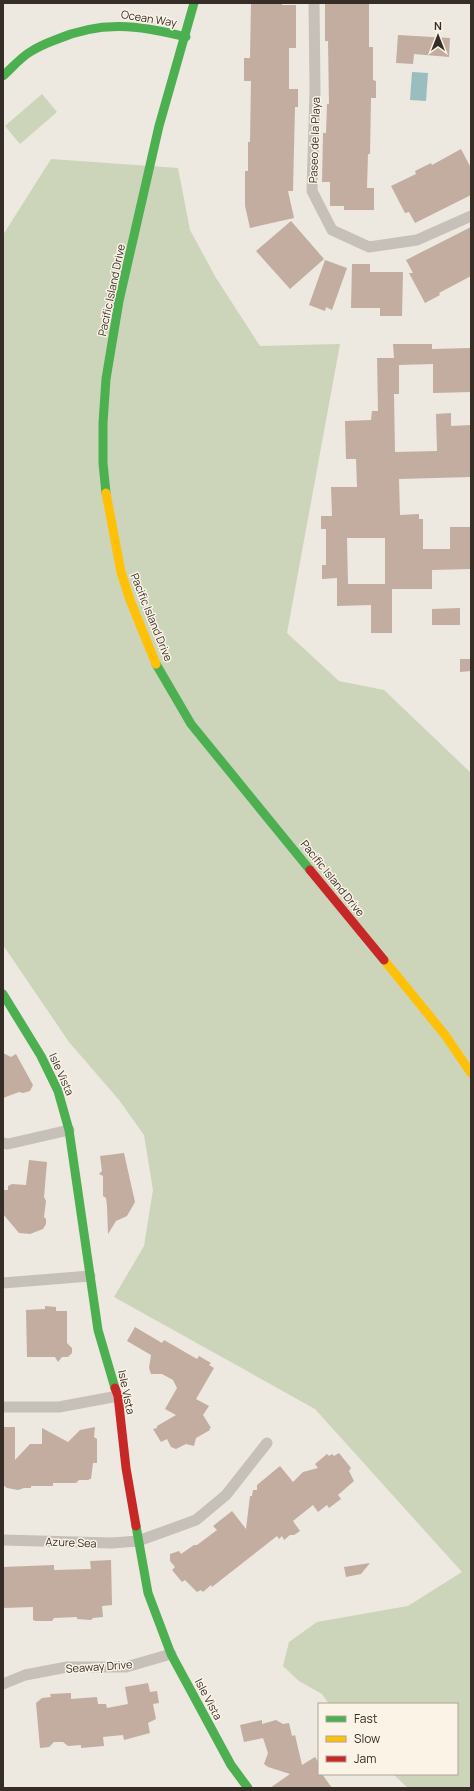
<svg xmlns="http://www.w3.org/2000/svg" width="474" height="1791" font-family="Manrope,sans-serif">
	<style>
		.green { fill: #ccd4b9 }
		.water { fill: #9abdc0 }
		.building { fill: #c2ada0; fill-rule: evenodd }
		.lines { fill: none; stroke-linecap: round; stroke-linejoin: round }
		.street { stroke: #c6c0b9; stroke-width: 11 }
		.fast { stroke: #4caf50; stroke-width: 9 }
		.slow { stroke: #ffc107; stroke-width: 9 }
		.jam { stroke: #c62828; stroke-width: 9 }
		.labels { text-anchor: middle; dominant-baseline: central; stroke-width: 3; stroke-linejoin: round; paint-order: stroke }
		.street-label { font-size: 11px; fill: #372d27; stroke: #fbf3e6 }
	</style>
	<rect width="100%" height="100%" fill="#ede8e0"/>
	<g class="green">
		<polygon points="42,94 57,112 20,144 5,126"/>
		<polygon points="51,159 178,168 190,230 216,278 260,346 340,344 287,633 339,681 384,690 471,773 471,1788 408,1788 393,1774 457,1774 457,1704 329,1704 322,1694 299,1681 283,1666 289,1642 317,1622 408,1606 462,1572 315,1409 114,1297 144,1246 153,1190 144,1135 119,1100 69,1042 3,945 3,235"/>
	</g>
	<polygon class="water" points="412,72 428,73 426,101 410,100"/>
	<g class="building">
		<polygon points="251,3 282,3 282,5 296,5 296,48 289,48 289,89 298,89 298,107 295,107 293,191 288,191 294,218 250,228 245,206 245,171 248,171 248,142 250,142 251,81 244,81 244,58 250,58"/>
		<polygon points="325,3 369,3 369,47 373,47 373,80 376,81 376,98 371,98 370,154 368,154 367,188 374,188 374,210 344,210 344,206 330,206 330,182 322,182 323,133 326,133 327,104 329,104 328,41 325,41"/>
		<polygon points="398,35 450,38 449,57 414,54 413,64 396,63"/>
		<polygon points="461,149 471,168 471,195 415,223 409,212 405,213 391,186 416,174 415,171 431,163 432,165"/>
		<polygon points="291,221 324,259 290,289 256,251"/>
		<polygon points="471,227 471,276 439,293 440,295 425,303 409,273 413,273 406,260"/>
		<polygon points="325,260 347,268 332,310 326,307 325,311 309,305"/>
		<polygon points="352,264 370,264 370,272 403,272 402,316 380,316 380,308 351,308"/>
		<path d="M393 344H432V349L471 348V392L433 393V364L399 365V394H394L395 452 437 451 436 414 451 413V426L471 425V477L399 479 400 515 419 514V519H423V549H450V527H471V569L432 570V589H392V633H371V605L337 606V578L322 579V565H326V529H321V516H332L331 487H357L356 459H346L345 421 371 420 372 411H378L377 358H394ZM347 538H385V584H348Z"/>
		<polygon points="460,608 460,625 432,625 432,609"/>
		<polygon points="460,659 471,659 471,671 460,672"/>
		<polygon points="3,1053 11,1057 16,1054 33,1085 30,1091 23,1093 19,1092 3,1098"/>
		<polygon points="124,1153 135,1202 127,1216 116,1221 108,1234 107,1206 106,1198 103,1196 103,1176 99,1174 102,1171 100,1156"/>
		<polygon points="29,1160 47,1162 44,1197 46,1201 44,1217 46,1219 46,1224 43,1229 30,1234 19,1233 3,1214 3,1190 8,1190 8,1186 12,1184 26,1185"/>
		<polygon points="45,1306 56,1307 56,1311 67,1311 67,1343 72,1348 72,1353 68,1357 62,1357 58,1362 55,1357 27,1357 26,1310 45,1309"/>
		<polygon points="135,1327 162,1343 164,1340 197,1359 199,1356 211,1363 209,1365 214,1368 196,1399 209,1406 203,1415 211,1428 209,1429 210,1430 196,1438 194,1446 186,1444 176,1449 171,1447 167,1439 161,1442 153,1429 157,1428 157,1426 176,1415 165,1409 177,1388 173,1380 162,1374 151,1374 149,1368 151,1355 127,1341"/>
		<polygon points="3,1427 15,1427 15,1460 30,1444 42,1444 42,1428 68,1442 80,1430 95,1427 94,1437 97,1439 97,1463 93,1463 91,1479 89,1479 89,1480 79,1480 76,1483 53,1483 53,1486 31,1486 31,1488 24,1488 18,1490 7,1488 3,1485"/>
		<polygon points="339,1453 351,1468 349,1471 354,1481 338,1495 341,1499 329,1508 327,1505 318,1512 313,1505 293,1521 300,1531 294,1535 290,1535 284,1540 282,1536 279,1539 277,1536 212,1587 211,1585 203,1592 201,1590 197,1592 185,1580 182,1582 172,1570 175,1567 170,1561 170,1554 179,1551 181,1554 194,1545 197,1545 217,1530 213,1526 232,1511 246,1529 250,1496 252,1496 253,1490 257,1490 257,1485 280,1466 293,1482 303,1472 318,1468 315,1464 327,1454 329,1456 332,1454 334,1456"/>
		<polygon points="111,1560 112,1605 102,1606 103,1617 93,1618 91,1620 77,1619 77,1617 54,1618 52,1621 36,1621 33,1620 33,1607 3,1608 3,1567 54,1565 54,1570 91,1569 90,1561"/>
		<polygon points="370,1563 361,1574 346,1577 344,1567"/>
		<polygon points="148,1683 150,1692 157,1691 159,1703 153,1704 156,1719 148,1723 150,1733 124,1740 123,1735 103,1737 104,1746 81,1748 81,1745 68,1746 63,1742 54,1742 49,1747 40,1748 36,1703 42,1698 51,1697 50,1694 71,1693 71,1699 97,1697 98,1704 106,1704 107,1708 128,1704 125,1687"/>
		<polygon points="262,1720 262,1724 276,1720 283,1724 289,1723 292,1736 295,1735 302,1765 315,1757 319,1763 319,1774 322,1774 332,1788 270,1788 290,1774 268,1767 264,1764 268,1753 263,1738 244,1742 240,1725"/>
	</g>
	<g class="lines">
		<g class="street">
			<polyline points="314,3 315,91 312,191 332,230 369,247 417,240 471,216"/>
			<polyline points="3,1143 8,1144 69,1130"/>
			<polyline points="3,1283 90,1276"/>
			<polyline points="3,1407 59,1407 118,1396"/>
			<polyline points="3,1540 112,1543 138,1541 196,1520 226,1495 267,1443"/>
			<polyline points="3,1684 25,1675 67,1667 126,1667 171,1654"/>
		</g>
		<g class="fast">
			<path d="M3 76C12 68 20 58 30 52 38 47 47 43 55 40 101 20 139 25 186 37"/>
			<polyline points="106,493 103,463 103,423 106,379 119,301 159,126 194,3"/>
			<polyline points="156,664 191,724 310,870"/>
			<polyline points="3,994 41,1056 58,1091 69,1130 98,1330 115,1388"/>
			<polyline points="136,1526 148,1593 171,1654 231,1765 248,1788"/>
		</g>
		<g class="slow">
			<polyline points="106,493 121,572 130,600 156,664"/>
			<polyline points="384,960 445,1035 471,1073"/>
		</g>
		<g class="jam">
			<polyline points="310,870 384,960"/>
			<polyline points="115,1388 118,1396 126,1468 136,1526"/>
		</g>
	</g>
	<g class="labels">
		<g class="street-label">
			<text transform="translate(149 18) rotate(9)">Ocean Way</text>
			<text transform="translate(314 140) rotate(-88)">Paseo de la Playa</text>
			<text transform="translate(111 290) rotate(-78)">Pacific Island Drive</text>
			<text transform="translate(152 617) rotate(68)">Pacific Island Drive</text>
			<text transform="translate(333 878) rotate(51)">Pacific Island Drive</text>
			<text transform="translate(62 1074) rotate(66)">Isle Vista</text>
			<text transform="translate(127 1392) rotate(78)">Isle Vista</text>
			<text transform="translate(71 1542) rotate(2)">Azure Sea</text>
			<text transform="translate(99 1666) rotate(-4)">Seaway Drive</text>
			<text transform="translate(209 1699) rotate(62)">Isle Vista</text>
		</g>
	</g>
	<rect width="474" height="1791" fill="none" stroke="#372d27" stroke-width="8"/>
	<rect x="318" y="1703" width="140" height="72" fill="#fbf3e6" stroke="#ada49a"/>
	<rect x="326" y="1716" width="20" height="6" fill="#4caf50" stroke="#ada49a"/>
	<text x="354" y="1723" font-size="12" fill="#372d27">Fast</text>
	<rect x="326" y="1736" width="20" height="6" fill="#ffc107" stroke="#ada49a"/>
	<text x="354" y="1743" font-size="12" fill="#372d27">Slow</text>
	<rect x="326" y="1756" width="20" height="6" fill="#c62828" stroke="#ada49a"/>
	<text x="354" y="1763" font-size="12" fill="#372d27">Jam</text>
	<g transform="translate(438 36)" stroke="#fbf3e6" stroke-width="3" paint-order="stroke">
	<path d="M0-3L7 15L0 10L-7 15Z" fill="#372d27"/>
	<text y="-6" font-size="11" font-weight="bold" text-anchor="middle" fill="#372d27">N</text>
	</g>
</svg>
